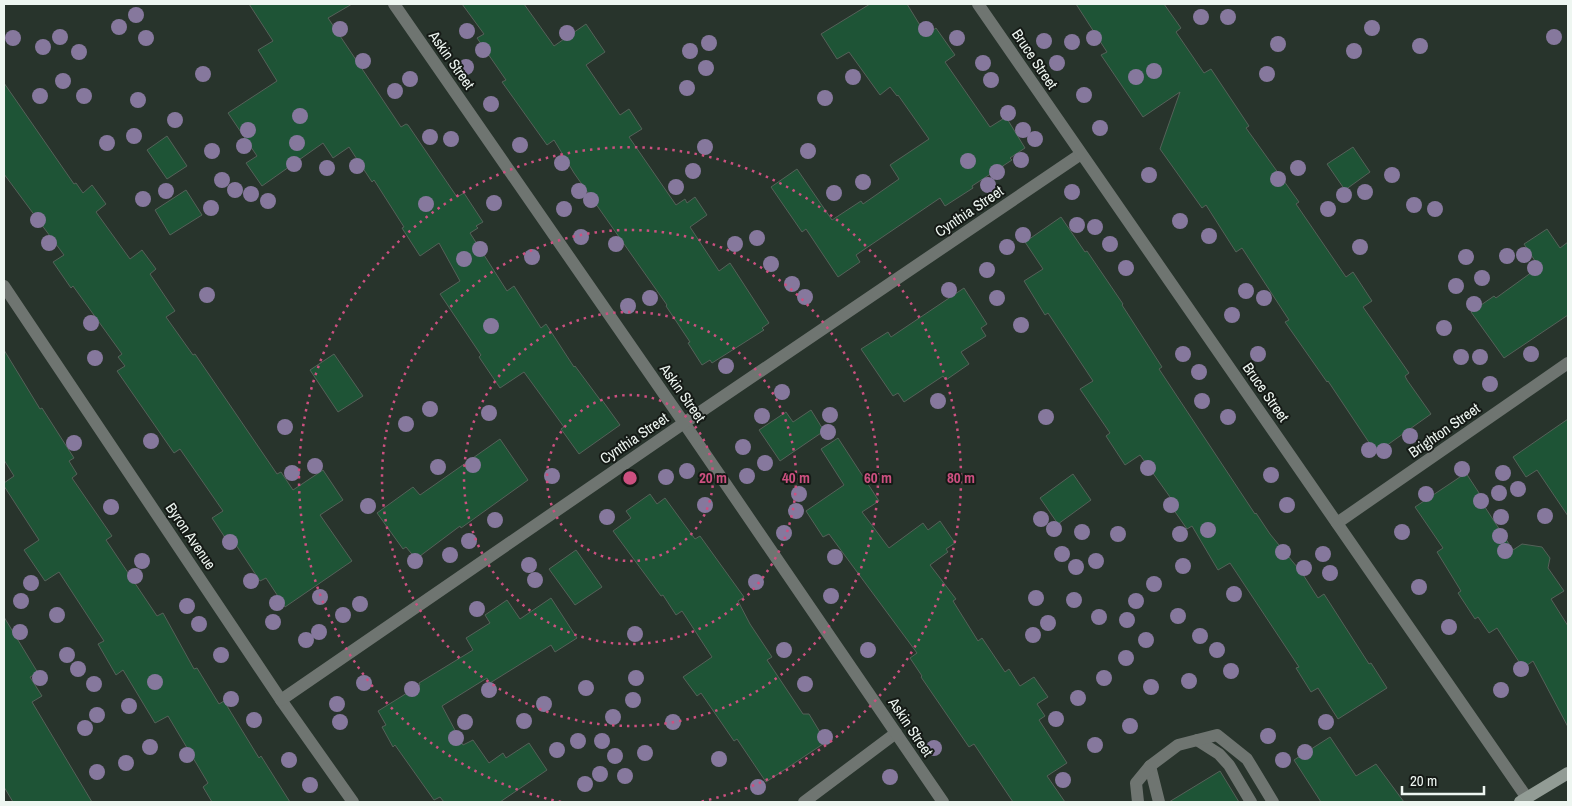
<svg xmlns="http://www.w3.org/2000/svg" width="1572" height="806" font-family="'Archivo Narrow',sans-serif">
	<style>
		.building { fill: #1e5436; stroke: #556159 }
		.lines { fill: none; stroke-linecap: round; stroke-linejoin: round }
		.service { stroke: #6f7571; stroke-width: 12 }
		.minor { stroke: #6f7571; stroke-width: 12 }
		.tertiary { stroke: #6f7571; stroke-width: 12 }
		.secondary { stroke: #929c95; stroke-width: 12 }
		.tree { fill: #86789d }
		.ring { fill: none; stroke: #cd5080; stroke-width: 2.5; stroke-dasharray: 2.5 5 }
		.labels { text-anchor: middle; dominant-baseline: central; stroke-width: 4; stroke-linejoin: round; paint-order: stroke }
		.street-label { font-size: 15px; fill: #eef6f1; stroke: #151a16 }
		.centre { fill: #cd5080; stroke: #151a16; stroke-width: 2.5 }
		.ring-label { font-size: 15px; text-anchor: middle; font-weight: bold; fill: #cd5080; stroke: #151a16; stroke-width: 4; stroke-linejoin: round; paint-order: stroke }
	</style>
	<rect width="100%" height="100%" fill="#28342c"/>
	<g class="building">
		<polygon points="249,4 352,4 328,18 401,127 406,124 408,125 457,197 464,193 483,222 476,226 478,228 470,233 507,291 514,286 541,328 546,324 574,367 575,366 601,401 602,400 620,425 579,454 561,429 564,427 524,372 500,388 479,357 481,355 440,294 460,281 439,243 420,256 402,228 404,227 374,180 372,182 349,147 333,158 323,143 262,186 246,163 257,156 228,113 277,81 258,50 273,41"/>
		<polygon points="462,4 524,4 554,46 586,24 605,52 586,65 620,115 629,109 642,129 629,137 676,205 685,199 687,203 695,197 707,215 690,227 719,271 730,263 769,323 762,328 764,330 712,363 710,360 702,365 688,343 690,342 666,306 667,305 574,173 554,140 547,145 502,82 506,80 477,38 484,34"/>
		<polygon points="870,4 907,4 926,35 936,28 955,55 945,62 990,127 1006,117 1025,148 1010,158 1012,160 972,186 973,188 945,206 940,198 856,255 860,262 838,277 806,229 802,232 771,187 797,169 832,220 861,201 863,204 899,179 890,165 929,139 898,95 897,96 890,87 880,95 849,52 837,59 821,34"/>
		<polygon points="1076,4 1164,4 1181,28 1176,32 1204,73 1211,69 1249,126 1246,128 1299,202 1296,204 1346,277 1353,272 1372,301 1363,307 1409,373 1405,376 1407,380 1431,414 1376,453 1328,381 1327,382 1285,322 1289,320 1242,248 1236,252 1206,205 1202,208 1160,149 1180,92 1143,117 1101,55 1107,52"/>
		<polygon points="4,83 74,184 76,183 83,193 92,185 106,204 96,212 130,259 142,250 156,269 150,274 175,311 166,317 193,355 195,354 277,474 281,472 293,490 323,470 343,500 320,515 352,561 285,607 266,578 260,581 236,545 232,548 212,518 223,511 180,449 174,453 117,371 125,366 118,357 122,354 73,286 71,288 53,262 64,255 4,174"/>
		<polygon points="167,136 187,166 167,179 147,150"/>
		<polygon points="1353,147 1370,172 1345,190 1327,164"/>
		<polygon points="186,190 202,215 170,235 155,210"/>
		<polygon points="1061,217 1085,252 1087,251 1123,304 1122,305 1162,367 1159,369 1255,514 1256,513 1270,534 1302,573 1318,598 1324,594 1369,664 1371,663 1387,688 1338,719 1318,688 1311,692 1296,668 1299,667 1230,563 1218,570 1192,526 1187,529 1171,506 1175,504 1140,455 1125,465 1106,436 1110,433 1080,389 1093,381 1048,313 1045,315 1024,281 1043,269 1025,242"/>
		<polygon points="1547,229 1560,248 1568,242 1568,315 1504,358 1471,312 1494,296 1496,298 1539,267 1524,244"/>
		<polygon points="964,288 987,324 981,328 986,336 961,352 969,364 946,380 943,376 904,402 898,393 893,396 861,349 888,332 891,337"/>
		<polygon points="4,350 40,409 42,408 74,458 69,461 77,474 72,478 112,536 106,540 157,616 163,613 194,669 197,668 219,704 224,701 259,758 261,756 290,802 212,802 203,787 208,783 168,716 155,723 123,670 116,675 98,644 104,641 59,572 45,581 24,550 39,540 4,486 4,483 14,476 4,460"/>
		<polygon points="334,354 363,396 338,412 310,370"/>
		<polygon points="811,410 824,431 780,461 759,430 786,412 793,422"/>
		<polygon points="1568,419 1568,516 1537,470 1526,477 1513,457"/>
		<polygon points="838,438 879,501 862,512 889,548 923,523 928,530 940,521 955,543 946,549 948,552 930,565 956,599 953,601 978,641 982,638 1005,672 1009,669 1020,686 1034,677 1048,697 1037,704 1045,716 1039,720 1067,763 1047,776 1065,802 1013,802 974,744 969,747 921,677 922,676 910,658 917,653 829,534 823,537 806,511 844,485 821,449"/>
		<polygon points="500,439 528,480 461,528 460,526 416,559 406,547 403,549 377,513 413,487 420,495"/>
		<polygon points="1466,473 1481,496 1479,498 1513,550 1522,544 1542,547 1550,558 1548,568 1564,591 1551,599 1568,626 1568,727 1533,661 1523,668 1497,628 1489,633 1478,617 1475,619 1458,593 1461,591 1437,552 1443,548 1415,507"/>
		<polygon points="1073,474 1091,500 1058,524 1040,498"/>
		<polygon points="650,494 657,504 665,498 695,539 700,536 744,597 738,601 750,624 772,657 767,660 803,714 809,714 826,742 766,782 737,739 734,741 701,693 697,696 683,677 712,657 682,611 676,615 663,595 661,596 613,531 631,518 626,511"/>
		<polygon points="576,550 602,587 575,605 549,569"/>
		<polygon points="551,598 577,638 555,652 551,645 490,683 487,678 442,706 463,745 473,740 489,763 503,753 506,758 529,743 547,770 500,802 444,802 440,797 434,800 395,745 393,747 382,727 386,725 378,711 420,685 419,683 473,650 466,638 490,623 485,615 507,600 520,619"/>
		<polygon points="4,617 38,673 30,677 42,696 32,702 92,802 13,802 4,787"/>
		<polygon points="1330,737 1356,776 1376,764 1404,802 1321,802 1294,760"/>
		<polygon points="1220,771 1239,802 1169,802"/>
	</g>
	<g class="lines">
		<g class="service">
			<polyline points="1197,740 1219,754 1229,765 1251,802"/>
			<polyline points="1150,766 1159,802"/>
			<polyline points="804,802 896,733"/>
			<polyline points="1138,802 1136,783 1150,766 1178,745 1217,735 1247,759 1273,802"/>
		</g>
		<g class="minor">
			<polyline points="394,4 684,423 943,802"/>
			<polyline points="4,286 281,700 353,802"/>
			<polyline points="1337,523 1568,363"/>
			<polyline points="281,700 684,423 1081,154"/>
		</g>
		<polyline class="tertiary" points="978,4 1527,798"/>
		<polyline class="secondary" points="1520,802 1568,773"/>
	</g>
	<g class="tree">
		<circle cx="136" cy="15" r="8"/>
		<circle cx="1201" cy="17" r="8"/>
		<circle cx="1228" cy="17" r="8"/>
		<circle cx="119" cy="27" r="8"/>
		<circle cx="1372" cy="28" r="8"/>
		<circle cx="340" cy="29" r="8"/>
		<circle cx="926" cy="29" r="8"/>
		<circle cx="467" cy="31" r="8"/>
		<circle cx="567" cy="33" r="8"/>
		<circle cx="60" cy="37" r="8"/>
		<circle cx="1554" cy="37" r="8"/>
		<circle cx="13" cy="38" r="8"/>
		<circle cx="146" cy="38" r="8"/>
		<circle cx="957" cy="38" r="8"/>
		<circle cx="1094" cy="38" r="8"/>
		<circle cx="1044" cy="41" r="8"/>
		<circle cx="1072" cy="42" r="8"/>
		<circle cx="709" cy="43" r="8"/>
		<circle cx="1278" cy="44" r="8"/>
		<circle cx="1420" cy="46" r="8"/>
		<circle cx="43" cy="47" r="8"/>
		<circle cx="483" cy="50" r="8"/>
		<circle cx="690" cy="51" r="8"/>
		<circle cx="1354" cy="51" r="8"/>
		<circle cx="79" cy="52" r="8"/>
		<circle cx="363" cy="61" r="8"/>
		<circle cx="983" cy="63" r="8"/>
		<circle cx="1057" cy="63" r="8"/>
		<circle cx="466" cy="67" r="8"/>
		<circle cx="706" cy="68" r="8"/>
		<circle cx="1154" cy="71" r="8"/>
		<circle cx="203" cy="74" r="8"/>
		<circle cx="1267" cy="74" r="8"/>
		<circle cx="853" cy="77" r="8"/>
		<circle cx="1136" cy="77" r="8"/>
		<circle cx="410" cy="79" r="8"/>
		<circle cx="991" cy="80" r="8"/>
		<circle cx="63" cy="81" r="8"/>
		<circle cx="687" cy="88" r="8"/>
		<circle cx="395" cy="91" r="8"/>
		<circle cx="1084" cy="95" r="8"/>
		<circle cx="40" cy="96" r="8"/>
		<circle cx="84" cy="96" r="8"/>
		<circle cx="825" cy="98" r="8"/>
		<circle cx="138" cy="100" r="8"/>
		<circle cx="491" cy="104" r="8"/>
		<circle cx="1008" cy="113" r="8"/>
		<circle cx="300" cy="116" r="8"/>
		<circle cx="175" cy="120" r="8"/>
		<circle cx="1100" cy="128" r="8"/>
		<circle cx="248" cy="130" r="8"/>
		<circle cx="1023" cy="130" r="8"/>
		<circle cx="134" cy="136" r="8"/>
		<circle cx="430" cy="137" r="8"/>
		<circle cx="451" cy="139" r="8"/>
		<circle cx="1035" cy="139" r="8"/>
		<circle cx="107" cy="143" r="8"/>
		<circle cx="297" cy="143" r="8"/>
		<circle cx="520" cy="145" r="8"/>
		<circle cx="244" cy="146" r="8"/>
		<circle cx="705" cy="147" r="8"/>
		<circle cx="212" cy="151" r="8"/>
		<circle cx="808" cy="151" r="8"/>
		<circle cx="1021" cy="160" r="8"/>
		<circle cx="968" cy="161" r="8"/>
		<circle cx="562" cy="163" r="8"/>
		<circle cx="294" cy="164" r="8"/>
		<circle cx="357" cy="166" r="8"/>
		<circle cx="327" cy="168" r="8"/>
		<circle cx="1298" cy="168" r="8"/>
		<circle cx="693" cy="171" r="8"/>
		<circle cx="997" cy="172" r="8"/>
		<circle cx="1149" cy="175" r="8"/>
		<circle cx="1392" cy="175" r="8"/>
		<circle cx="1278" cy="179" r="8"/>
		<circle cx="222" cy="180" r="8"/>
		<circle cx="863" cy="182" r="8"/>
		<circle cx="988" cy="185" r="8"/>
		<circle cx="676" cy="187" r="8"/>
		<circle cx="235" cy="190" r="8"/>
		<circle cx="166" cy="191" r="8"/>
		<circle cx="579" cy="191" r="8"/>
		<circle cx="1072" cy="192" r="8"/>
		<circle cx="1365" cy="192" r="8"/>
		<circle cx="834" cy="193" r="8"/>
		<circle cx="251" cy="194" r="8"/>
		<circle cx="1344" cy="195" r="8"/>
		<circle cx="143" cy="199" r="8"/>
		<circle cx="591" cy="200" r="8"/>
		<circle cx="268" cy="201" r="8"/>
		<circle cx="494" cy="203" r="8"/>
		<circle cx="426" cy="204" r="8"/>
		<circle cx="1414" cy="205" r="8"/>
		<circle cx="211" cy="208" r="8"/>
		<circle cx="564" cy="209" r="8"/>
		<circle cx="1328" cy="209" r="8"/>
		<circle cx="1435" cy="209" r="8"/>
		<circle cx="38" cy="220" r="8"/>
		<circle cx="1180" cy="221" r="8"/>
		<circle cx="1077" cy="225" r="8"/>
		<circle cx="1095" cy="227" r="8"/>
		<circle cx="1023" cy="235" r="8"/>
		<circle cx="1209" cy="236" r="8"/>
		<circle cx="581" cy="237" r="8"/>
		<circle cx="757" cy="238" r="8"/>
		<circle cx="49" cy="243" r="8"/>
		<circle cx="616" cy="244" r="8"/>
		<circle cx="735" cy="244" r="8"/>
		<circle cx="1110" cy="244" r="8"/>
		<circle cx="1007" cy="247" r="8"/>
		<circle cx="1360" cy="247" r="8"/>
		<circle cx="480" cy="249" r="8"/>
		<circle cx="1524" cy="255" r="8"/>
		<circle cx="1507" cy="256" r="8"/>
		<circle cx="532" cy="257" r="8"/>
		<circle cx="1466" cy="257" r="8"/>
		<circle cx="464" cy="259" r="8"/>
		<circle cx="771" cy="264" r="8"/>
		<circle cx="1126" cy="268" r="8"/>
		<circle cx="1535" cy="268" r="8"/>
		<circle cx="987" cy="270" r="8"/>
		<circle cx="1482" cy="278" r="8"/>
		<circle cx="792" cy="284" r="8"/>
		<circle cx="1456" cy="286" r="8"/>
		<circle cx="949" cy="290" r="8"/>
		<circle cx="1246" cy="291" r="8"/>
		<circle cx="207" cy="295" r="8"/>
		<circle cx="805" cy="297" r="8"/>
		<circle cx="650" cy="298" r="8"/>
		<circle cx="997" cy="298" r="8"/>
		<circle cx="1264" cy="298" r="8"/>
		<circle cx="1474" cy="304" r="8"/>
		<circle cx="628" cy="306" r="8"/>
		<circle cx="1232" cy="315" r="8"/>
		<circle cx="91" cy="323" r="8"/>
		<circle cx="1021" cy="325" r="8"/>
		<circle cx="491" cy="326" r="8"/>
		<circle cx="1444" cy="328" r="8"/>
		<circle cx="1183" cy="354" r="8"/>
		<circle cx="1258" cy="354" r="8"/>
		<circle cx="1531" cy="354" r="8"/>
		<circle cx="1461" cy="357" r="8"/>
		<circle cx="1480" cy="357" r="8"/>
		<circle cx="95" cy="358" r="8"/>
		<circle cx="726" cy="366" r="8"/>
		<circle cx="1199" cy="372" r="8"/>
		<circle cx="1490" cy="384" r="8"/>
		<circle cx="782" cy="392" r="8"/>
		<circle cx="938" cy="401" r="8"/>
		<circle cx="1202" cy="401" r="8"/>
		<circle cx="430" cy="409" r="8"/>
		<circle cx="489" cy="413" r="8"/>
		<circle cx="830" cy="415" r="8"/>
		<circle cx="762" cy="416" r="8"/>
		<circle cx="1046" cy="417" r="8"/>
		<circle cx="1228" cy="417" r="8"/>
		<circle cx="406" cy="424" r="8"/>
		<circle cx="285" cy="427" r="8"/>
		<circle cx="828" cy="432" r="8"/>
		<circle cx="1410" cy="436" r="8"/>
		<circle cx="151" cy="441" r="8"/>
		<circle cx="74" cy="443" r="8"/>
		<circle cx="743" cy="447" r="8"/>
		<circle cx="1369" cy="450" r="8"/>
		<circle cx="1384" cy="451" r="8"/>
		<circle cx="765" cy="463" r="8"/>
		<circle cx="473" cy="465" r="8"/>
		<circle cx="315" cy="466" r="8"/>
		<circle cx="438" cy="467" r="8"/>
		<circle cx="1148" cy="468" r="8"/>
		<circle cx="1462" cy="469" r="8"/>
		<circle cx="687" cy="471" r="8"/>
		<circle cx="292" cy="473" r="8"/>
		<circle cx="1503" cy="473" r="8"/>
		<circle cx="1271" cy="475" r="8"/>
		<circle cx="552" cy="476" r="8"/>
		<circle cx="747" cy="476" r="8"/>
		<circle cx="666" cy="477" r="8"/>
		<circle cx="1518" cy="489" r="8"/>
		<circle cx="1499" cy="493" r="8"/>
		<circle cx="799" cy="494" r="8"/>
		<circle cx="1426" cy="494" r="8"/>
		<circle cx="1481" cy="501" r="8"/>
		<circle cx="705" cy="505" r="8"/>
		<circle cx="1171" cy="505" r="8"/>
		<circle cx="1287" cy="505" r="8"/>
		<circle cx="368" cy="506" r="8"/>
		<circle cx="111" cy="507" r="8"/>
		<circle cx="796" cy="511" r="8"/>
		<circle cx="1545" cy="516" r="8"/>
		<circle cx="607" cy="517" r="8"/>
		<circle cx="1501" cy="517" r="8"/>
		<circle cx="1041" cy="519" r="8"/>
		<circle cx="495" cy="520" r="8"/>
		<circle cx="1054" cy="529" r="8"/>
		<circle cx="1208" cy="530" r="8"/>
		<circle cx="1082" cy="532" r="8"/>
		<circle cx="1402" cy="532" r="8"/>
		<circle cx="784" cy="533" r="8"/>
		<circle cx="1118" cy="534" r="8"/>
		<circle cx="1180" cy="534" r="8"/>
		<circle cx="1500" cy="536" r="8"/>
		<circle cx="469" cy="541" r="8"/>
		<circle cx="230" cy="542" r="8"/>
		<circle cx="1505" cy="551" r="8"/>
		<circle cx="1283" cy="552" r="8"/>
		<circle cx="1062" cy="554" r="8"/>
		<circle cx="1323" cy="554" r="8"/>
		<circle cx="450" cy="555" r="8"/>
		<circle cx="835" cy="557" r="8"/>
		<circle cx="142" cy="561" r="8"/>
		<circle cx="415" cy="561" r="8"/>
		<circle cx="1096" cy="561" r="8"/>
		<circle cx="529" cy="565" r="8"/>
		<circle cx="1183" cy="566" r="8"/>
		<circle cx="1076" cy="567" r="8"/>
		<circle cx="1304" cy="568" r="8"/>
		<circle cx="1330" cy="573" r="8"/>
		<circle cx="135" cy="576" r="8"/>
		<circle cx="535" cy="580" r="8"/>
		<circle cx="251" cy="581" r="8"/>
		<circle cx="756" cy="582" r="8"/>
		<circle cx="31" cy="583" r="8"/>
		<circle cx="1154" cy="584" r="8"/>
		<circle cx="1419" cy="587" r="8"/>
		<circle cx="1234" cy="594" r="8"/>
		<circle cx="831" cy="596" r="8"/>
		<circle cx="320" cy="597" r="8"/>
		<circle cx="1036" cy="598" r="8"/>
		<circle cx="1074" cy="600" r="8"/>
		<circle cx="21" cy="601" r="8"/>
		<circle cx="1136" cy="601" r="8"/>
		<circle cx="277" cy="603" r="8"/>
		<circle cx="360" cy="604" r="8"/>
		<circle cx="187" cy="606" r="8"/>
		<circle cx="477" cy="609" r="8"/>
		<circle cx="57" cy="615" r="8"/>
		<circle cx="343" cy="615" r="8"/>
		<circle cx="1178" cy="616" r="8"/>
		<circle cx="1099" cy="617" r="8"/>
		<circle cx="1127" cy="620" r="8"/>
		<circle cx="273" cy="622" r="8"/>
		<circle cx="1048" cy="623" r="8"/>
		<circle cx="199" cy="624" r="8"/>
		<circle cx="1449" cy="627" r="8"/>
		<circle cx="20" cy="632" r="8"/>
		<circle cx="319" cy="632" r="8"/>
		<circle cx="635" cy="634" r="8"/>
		<circle cx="1033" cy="635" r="8"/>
		<circle cx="1200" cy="636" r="8"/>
		<circle cx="306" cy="640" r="8"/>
		<circle cx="1146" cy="640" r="8"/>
		<circle cx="784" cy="650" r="8"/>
		<circle cx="868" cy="650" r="8"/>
		<circle cx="1217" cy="650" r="8"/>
		<circle cx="67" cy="655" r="8"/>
		<circle cx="221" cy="655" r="8"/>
		<circle cx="1126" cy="658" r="8"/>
		<circle cx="78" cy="669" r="8"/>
		<circle cx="1521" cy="669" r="8"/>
		<circle cx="1231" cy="671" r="8"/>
		<circle cx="40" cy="678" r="8"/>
		<circle cx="636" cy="678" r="8"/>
		<circle cx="1104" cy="678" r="8"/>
		<circle cx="1189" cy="681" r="8"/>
		<circle cx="155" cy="682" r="8"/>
		<circle cx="364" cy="683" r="8"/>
		<circle cx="94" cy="684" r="8"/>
		<circle cx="805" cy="684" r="8"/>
		<circle cx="1151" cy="687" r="8"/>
		<circle cx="586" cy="688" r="8"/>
		<circle cx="412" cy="689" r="8"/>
		<circle cx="489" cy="690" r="8"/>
		<circle cx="1501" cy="690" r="8"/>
		<circle cx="1078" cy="698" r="8"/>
		<circle cx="231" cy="699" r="8"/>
		<circle cx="633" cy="700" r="8"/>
		<circle cx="337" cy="704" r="8"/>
		<circle cx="544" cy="704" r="8"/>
		<circle cx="129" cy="706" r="8"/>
		<circle cx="97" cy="715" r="8"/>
		<circle cx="613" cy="717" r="8"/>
		<circle cx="1056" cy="719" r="8"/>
		<circle cx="254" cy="720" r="8"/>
		<circle cx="524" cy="721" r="8"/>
		<circle cx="340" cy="722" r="8"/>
		<circle cx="465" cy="722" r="8"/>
		<circle cx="673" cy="722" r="8"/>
		<circle cx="1326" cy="722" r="8"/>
		<circle cx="1130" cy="726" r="8"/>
		<circle cx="85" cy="728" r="8"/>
		<circle cx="1268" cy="736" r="8"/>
		<circle cx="825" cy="737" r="8"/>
		<circle cx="456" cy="738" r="8"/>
		<circle cx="578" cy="741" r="8"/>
		<circle cx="602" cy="741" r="8"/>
		<circle cx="1095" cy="745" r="8"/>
		<circle cx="150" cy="747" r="8"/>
		<circle cx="934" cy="748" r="8"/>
		<circle cx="557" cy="750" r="8"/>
		<circle cx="1305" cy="752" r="8"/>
		<circle cx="645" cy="753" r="8"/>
		<circle cx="187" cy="755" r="8"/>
		<circle cx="615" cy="756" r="8"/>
		<circle cx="719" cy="759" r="8"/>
		<circle cx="289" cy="760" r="8"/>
		<circle cx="1283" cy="760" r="8"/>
		<circle cx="126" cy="763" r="8"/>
		<circle cx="97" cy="772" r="8"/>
		<circle cx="600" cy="774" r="8"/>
		<circle cx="625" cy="776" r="8"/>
		<circle cx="890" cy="777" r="8"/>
		<circle cx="1063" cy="780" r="8"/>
		<circle cx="585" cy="784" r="8"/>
		<circle cx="310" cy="785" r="8"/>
		<circle cx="758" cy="787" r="8"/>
	</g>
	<g class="ring">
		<circle cx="630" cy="478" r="83"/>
		<circle cx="630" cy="478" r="166"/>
		<circle cx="630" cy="478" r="248"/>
		<path d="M561 802A331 331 0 1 1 699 802"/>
	</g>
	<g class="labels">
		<g class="street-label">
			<text transform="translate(1035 59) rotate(56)">Bruce Street</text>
			<text transform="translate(452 60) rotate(55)">Askin Street</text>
			<text transform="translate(969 211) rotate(-34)">Cynthia Street</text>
			<text transform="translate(1266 392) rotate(55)">Bruce Street</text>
			<text transform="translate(683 393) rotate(55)">Askin Street</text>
			<text transform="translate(1444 430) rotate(-35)">Brighton Street</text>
			<text transform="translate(634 438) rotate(-34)">Cynthia Street</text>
			<text transform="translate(191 536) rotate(56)">Byron Avenue</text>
			<text transform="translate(911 727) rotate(56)">Askin Street</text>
		</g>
	</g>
	<circle cx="630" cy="478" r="8" class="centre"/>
	<g class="ring-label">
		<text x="713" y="483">20 m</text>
		<text x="796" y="483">40 m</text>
		<text x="878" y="483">60 m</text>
		<text x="961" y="483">80 m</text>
	</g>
	<rect width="1572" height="806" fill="none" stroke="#eef6f1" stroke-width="10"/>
	<path d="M1402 786v8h82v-8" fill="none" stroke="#eef6f1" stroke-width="2.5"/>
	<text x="1410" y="786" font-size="15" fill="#eef6f1" stroke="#151a16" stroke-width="4" paint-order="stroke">20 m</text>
</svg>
